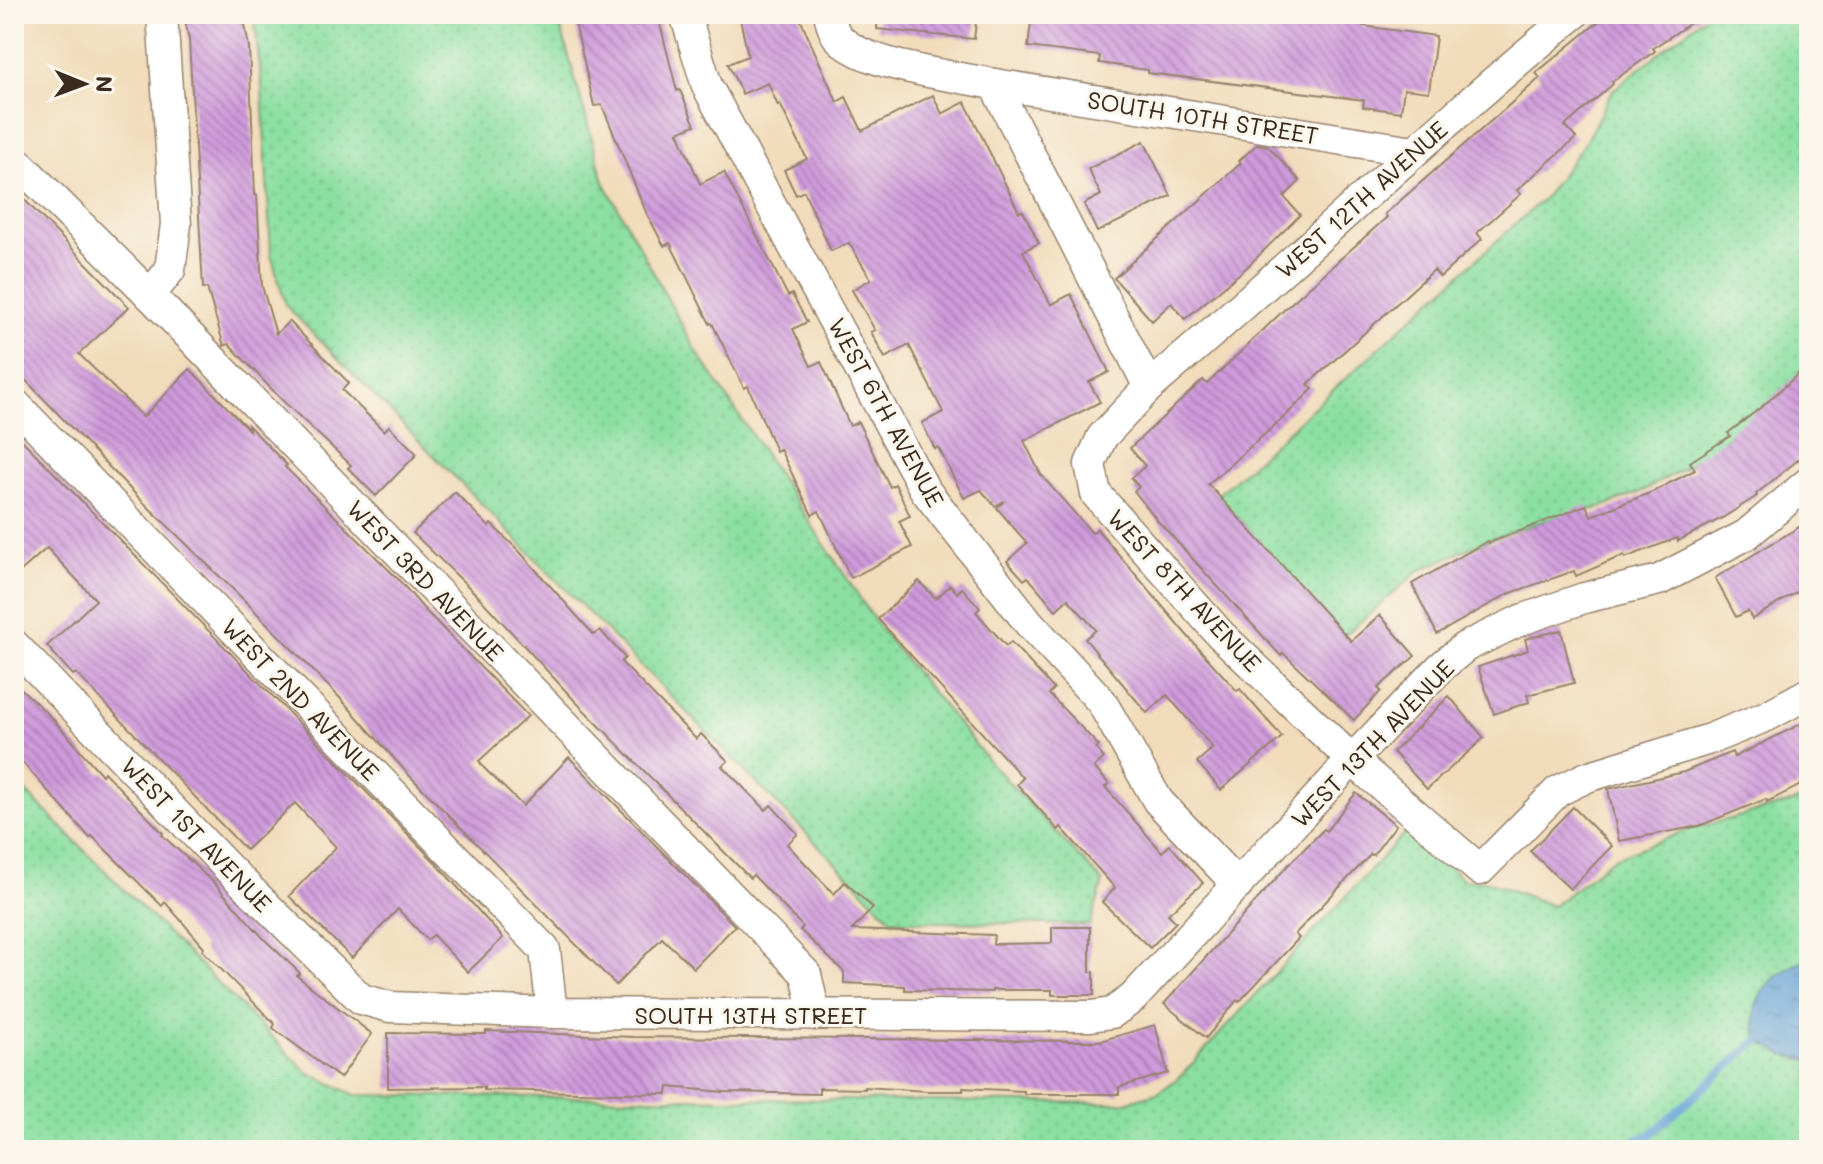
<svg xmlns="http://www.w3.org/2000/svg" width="1823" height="1164" font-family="Mali,sans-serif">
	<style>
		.grass { fill: url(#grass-dots); stroke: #628460; stroke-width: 2 }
		.water { fill: url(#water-ripples); stroke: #4f667a; stroke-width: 2 }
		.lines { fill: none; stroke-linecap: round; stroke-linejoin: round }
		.stream { stroke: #63a1d5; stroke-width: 8 }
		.building { fill: url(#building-back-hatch) }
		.street-casing { stroke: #96826c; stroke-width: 33 }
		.street { stroke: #fff; stroke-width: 30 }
		.labels { text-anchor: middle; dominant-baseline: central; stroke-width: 6; stroke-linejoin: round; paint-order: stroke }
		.street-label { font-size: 24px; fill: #3b2a1e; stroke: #fbf7ec }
	</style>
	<defs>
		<pattern id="grass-dots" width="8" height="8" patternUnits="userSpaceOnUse" patternTransform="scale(2)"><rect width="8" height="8" fill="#8adfa1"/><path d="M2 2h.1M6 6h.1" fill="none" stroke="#78c08a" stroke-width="1.8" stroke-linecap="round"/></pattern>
		<pattern id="water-ripples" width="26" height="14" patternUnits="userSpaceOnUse" patternTransform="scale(2)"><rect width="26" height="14" fill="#63a1d5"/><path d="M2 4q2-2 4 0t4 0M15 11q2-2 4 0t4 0" fill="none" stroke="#5383ac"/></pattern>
		<pattern id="building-back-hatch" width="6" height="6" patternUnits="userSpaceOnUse" patternTransform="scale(2)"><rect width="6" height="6" fill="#cf9adb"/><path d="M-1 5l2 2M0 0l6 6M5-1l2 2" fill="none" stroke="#a97eb1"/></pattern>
	</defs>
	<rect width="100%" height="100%" fill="#fbf7ec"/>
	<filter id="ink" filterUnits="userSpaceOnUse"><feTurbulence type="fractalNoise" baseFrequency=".0125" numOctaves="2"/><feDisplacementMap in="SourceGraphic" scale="16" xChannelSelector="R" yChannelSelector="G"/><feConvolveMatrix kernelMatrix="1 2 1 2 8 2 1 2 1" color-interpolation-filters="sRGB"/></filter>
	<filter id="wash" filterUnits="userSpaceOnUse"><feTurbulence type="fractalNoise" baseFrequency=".006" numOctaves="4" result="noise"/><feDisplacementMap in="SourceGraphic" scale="32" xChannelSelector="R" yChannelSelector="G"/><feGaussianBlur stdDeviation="1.8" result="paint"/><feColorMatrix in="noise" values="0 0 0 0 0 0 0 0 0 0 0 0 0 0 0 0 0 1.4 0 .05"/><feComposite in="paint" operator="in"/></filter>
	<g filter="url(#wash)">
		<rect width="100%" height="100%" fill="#f1dbba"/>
		<g class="grass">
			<polygon points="254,14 557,14 604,182 695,349 881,630 987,759 1103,882 1090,925 893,921 286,306 271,255 262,87"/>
			<polygon points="1708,14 1809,14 1809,370 1701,459 1643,491 1602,507 1547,520 1488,540 1420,570 1345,635 1210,502 1544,198 1586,141 1613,90"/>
			<polygon points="14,780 307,1072 355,1095 1122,1103 1158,1093 1182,1075 1410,827 1463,880 1487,881 1553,906 1612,859 1688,830 1809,798 1809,1150 14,1150"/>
		</g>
		<path class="water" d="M1809 960V1060L1784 1055 1758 1040C1744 1000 1772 971 1809 960Z"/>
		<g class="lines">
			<polyline class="stream" points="1603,1150 1650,1135 1753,1044 1765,1038"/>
		</g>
		<g id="blocks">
			<g class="building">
				<polygon points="184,14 243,14 249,47 255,195 257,195 262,286 276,334 289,321 349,383 342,390 384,431 389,426 417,454 376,496 348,468 351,465 281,399 229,344 224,346 207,288 203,288 189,40"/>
				<polygon points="573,14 632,14 634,26 659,20 677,91 680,90 695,125 678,132 700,184 724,172 788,296 792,294 807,322 793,329 811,366 821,362 850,426 858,422 890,487 895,484 910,516 899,521 912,547 851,578 819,511 812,515 780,449 776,451 748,386 744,388 712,323 710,324 670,243 664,246 646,212 602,105 594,106"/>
				<polygon points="739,14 798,14 837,102 846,97 862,131 933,95 942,114 965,102 1019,212 1023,211 1039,243 1023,251 1051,305 1071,294 1109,372 1089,382 1100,402 1024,441 1041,475 1092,533 1097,529 1191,640 1237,691 1240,689 1282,737 1221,790 1197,762 1213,748 1167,695 1147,713 1085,639 1096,630 1068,599 1056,610 1028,577 1024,580 1007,561 1027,543 997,508 1004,501 995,506 981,490 964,498 938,447 935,449 922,423 943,412 909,345 885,358 871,332 875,330 852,290 871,279 849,243 831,251 804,191 796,195 784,170 807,159 780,104 778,106 768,83 742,94 728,64 748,56"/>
				<polygon points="878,14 977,14 974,39 877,29"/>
				<polygon points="1032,14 1282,14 1363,23 1363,26 1436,36 1429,92 1404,89 1401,112 1363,107 1364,100 1148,73 1148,70 1099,63 1100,56 1028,47"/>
				<polygon points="1608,14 1704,14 1653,48 1655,51 1612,82 1613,84 1565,126 1576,138 1517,190 1521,194 1477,233 1482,239 1440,277 1434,270 1308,384 1313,389 1283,418 1208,484 1351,641 1380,615 1415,656 1378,688 1381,691 1354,720 1283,653 1281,656 1158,521 1134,491 1139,487 1131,478 1145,466 1130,448 1203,380 1207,384 1287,307 1387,217 1385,214 1540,78 1536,73"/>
				<polygon points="1144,141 1171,196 1097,232 1084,204 1101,195 1088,169"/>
				<polygon points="1257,144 1268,146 1300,181 1284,197 1300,215 1246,268 1185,319 1171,303 1152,321 1114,278 1241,163 1239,161"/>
				<polygon points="14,189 129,307 79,354 143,417 190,369 249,430 248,425 287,465 285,467 398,579 423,608 528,716 479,761 484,768 523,806 569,757 735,926 694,968 662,938 616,985 407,773 341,699 245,601 140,499 14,368"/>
				<polygon points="1809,364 1809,451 1756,494 1757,496 1724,517 1678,541 1677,538 1625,558 1624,555 1576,576 1574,571 1508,594 1437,634 1412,584 1488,541 1489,543 1586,505 1591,516 1652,492 1695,470 1690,462 1730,436 1728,433 1764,405"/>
				<polygon points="14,432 435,862 503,938 468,972 433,935 427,940 398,909 352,958 289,896 336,847 295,803 246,850 76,673 73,675 47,646 96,600 47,548 14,577"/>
				<polygon points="455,492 489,527 491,524 519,551 594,635 600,630 625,658 621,662 696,739 701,734 728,761 722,766 766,810 771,805 798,834 787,844 834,894 845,882 873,908 852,930 994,935 993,944 1052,943 1052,927 1090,927 1090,972 1094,972 1094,995 1052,995 1052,990 992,990 992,992 905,990 905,986 844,983 844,972 800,930 803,927 753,875 750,878 576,702 477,595 413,533"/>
				<polygon points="1809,521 1809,585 1752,619 1748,611 1736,617 1715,578"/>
				<polygon points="919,581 936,599 950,585 957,593 962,588 980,608 976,612 1006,646 1011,642 1054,689 1049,694 1099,746 1096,749 1104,758 1094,767 1109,784 1105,787 1162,852 1170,845 1203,883 1168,914 1176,922 1150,948 1102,902 1115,888 1061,827 1058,830 1017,784 1023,778 878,619"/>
				<polygon points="1561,630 1574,683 1527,695 1529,702 1494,714 1478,667 1528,650 1525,639"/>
				<polygon points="14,682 52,718 102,775 104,772 163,833 162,835 215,884 265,940 300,973 297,976 372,1034 340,1078 273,1028 275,1024 202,950 204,947 165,902 162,906 92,836 90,838 14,753"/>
				<polygon points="1449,696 1484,738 1427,789 1393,752"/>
				<polygon points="1809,720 1809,781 1767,802 1766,799 1699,826 1619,841 1608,789 1684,772 1732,752 1734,757"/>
				<polygon points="1356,793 1396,825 1373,855 1371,854 1295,934 1299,938 1239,1002 1237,1000 1206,1038 1164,1004 1290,863 1324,829 1326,831"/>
				<polygon points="1573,807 1612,846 1570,889 1530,851"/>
				<polygon points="1155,1025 1168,1073 1119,1087 1119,1094 1024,1094 1024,1091 963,1088 963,1091 927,1091 865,1087 865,1089 819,1088 819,1094 725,1092 668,1087 667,1094 484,1090 484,1087 388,1088 388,1033 486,1034 486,1031 633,1037 1080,1041 1100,1041"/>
			</g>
		</g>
	</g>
	<g filter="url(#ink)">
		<use href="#blocks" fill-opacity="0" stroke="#96826c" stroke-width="2"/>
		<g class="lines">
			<g class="street-casing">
				<g id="street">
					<polyline points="685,14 707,86 925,490 1029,623 1101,701 1158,801 1238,885"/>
					<path d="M829 14C831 21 833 32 838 37 862 66 956 76 994 84L1149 387 1102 437 1090 464 1096 494 1220 634 1352 760 1480 870 1558 791 1587 777 1710 739 1767 716 1809 693"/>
					<polyline points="994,84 1413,151"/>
					<polyline points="14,159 150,295 806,974 815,1015"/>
					<polyline points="150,295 170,270 176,224 162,14"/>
					<path d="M1149 387C1293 265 1428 134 1574 14"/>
					<polyline points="14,403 545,950 552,1013"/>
					<polyline points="14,645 229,869 361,999 390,1007 552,1013 1091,1016 1112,1013 1133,998 1352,760 1441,667 1465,647 1521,620 1584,598 1659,580 1746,535 1809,482"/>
				</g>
			</g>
			<use href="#street" class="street"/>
		</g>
	</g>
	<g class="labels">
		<g class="street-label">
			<text transform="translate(1203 117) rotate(9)">SOUTH 10TH STREET</text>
			<text transform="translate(1361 199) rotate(-42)">WEST 12TH AVENUE</text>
			<text transform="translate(887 412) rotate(61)">WEST 6TH AVENUE</text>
			<text transform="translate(426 580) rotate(46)">WEST 3RD AVENUE</text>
			<text transform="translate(1185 590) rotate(47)">WEST 8TH AVENUE</text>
			<text transform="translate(301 699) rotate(46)">WEST 2ND AVENUE</text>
			<text transform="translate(1372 743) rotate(-46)">WEST 13TH AVENUE</text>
			<text transform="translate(197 834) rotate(46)">WEST 1ST AVENUE</text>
			<text x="751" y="1014">SOUTH 13TH STREET</text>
		</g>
	</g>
	<rect width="1823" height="1164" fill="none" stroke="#fbf7ec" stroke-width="48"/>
	<g transform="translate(84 84) rotate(91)" stroke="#fbf7ec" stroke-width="6" paint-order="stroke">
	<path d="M0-6L14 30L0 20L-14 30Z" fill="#3b2a1e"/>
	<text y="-12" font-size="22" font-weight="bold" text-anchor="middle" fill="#3b2a1e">N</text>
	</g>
</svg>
